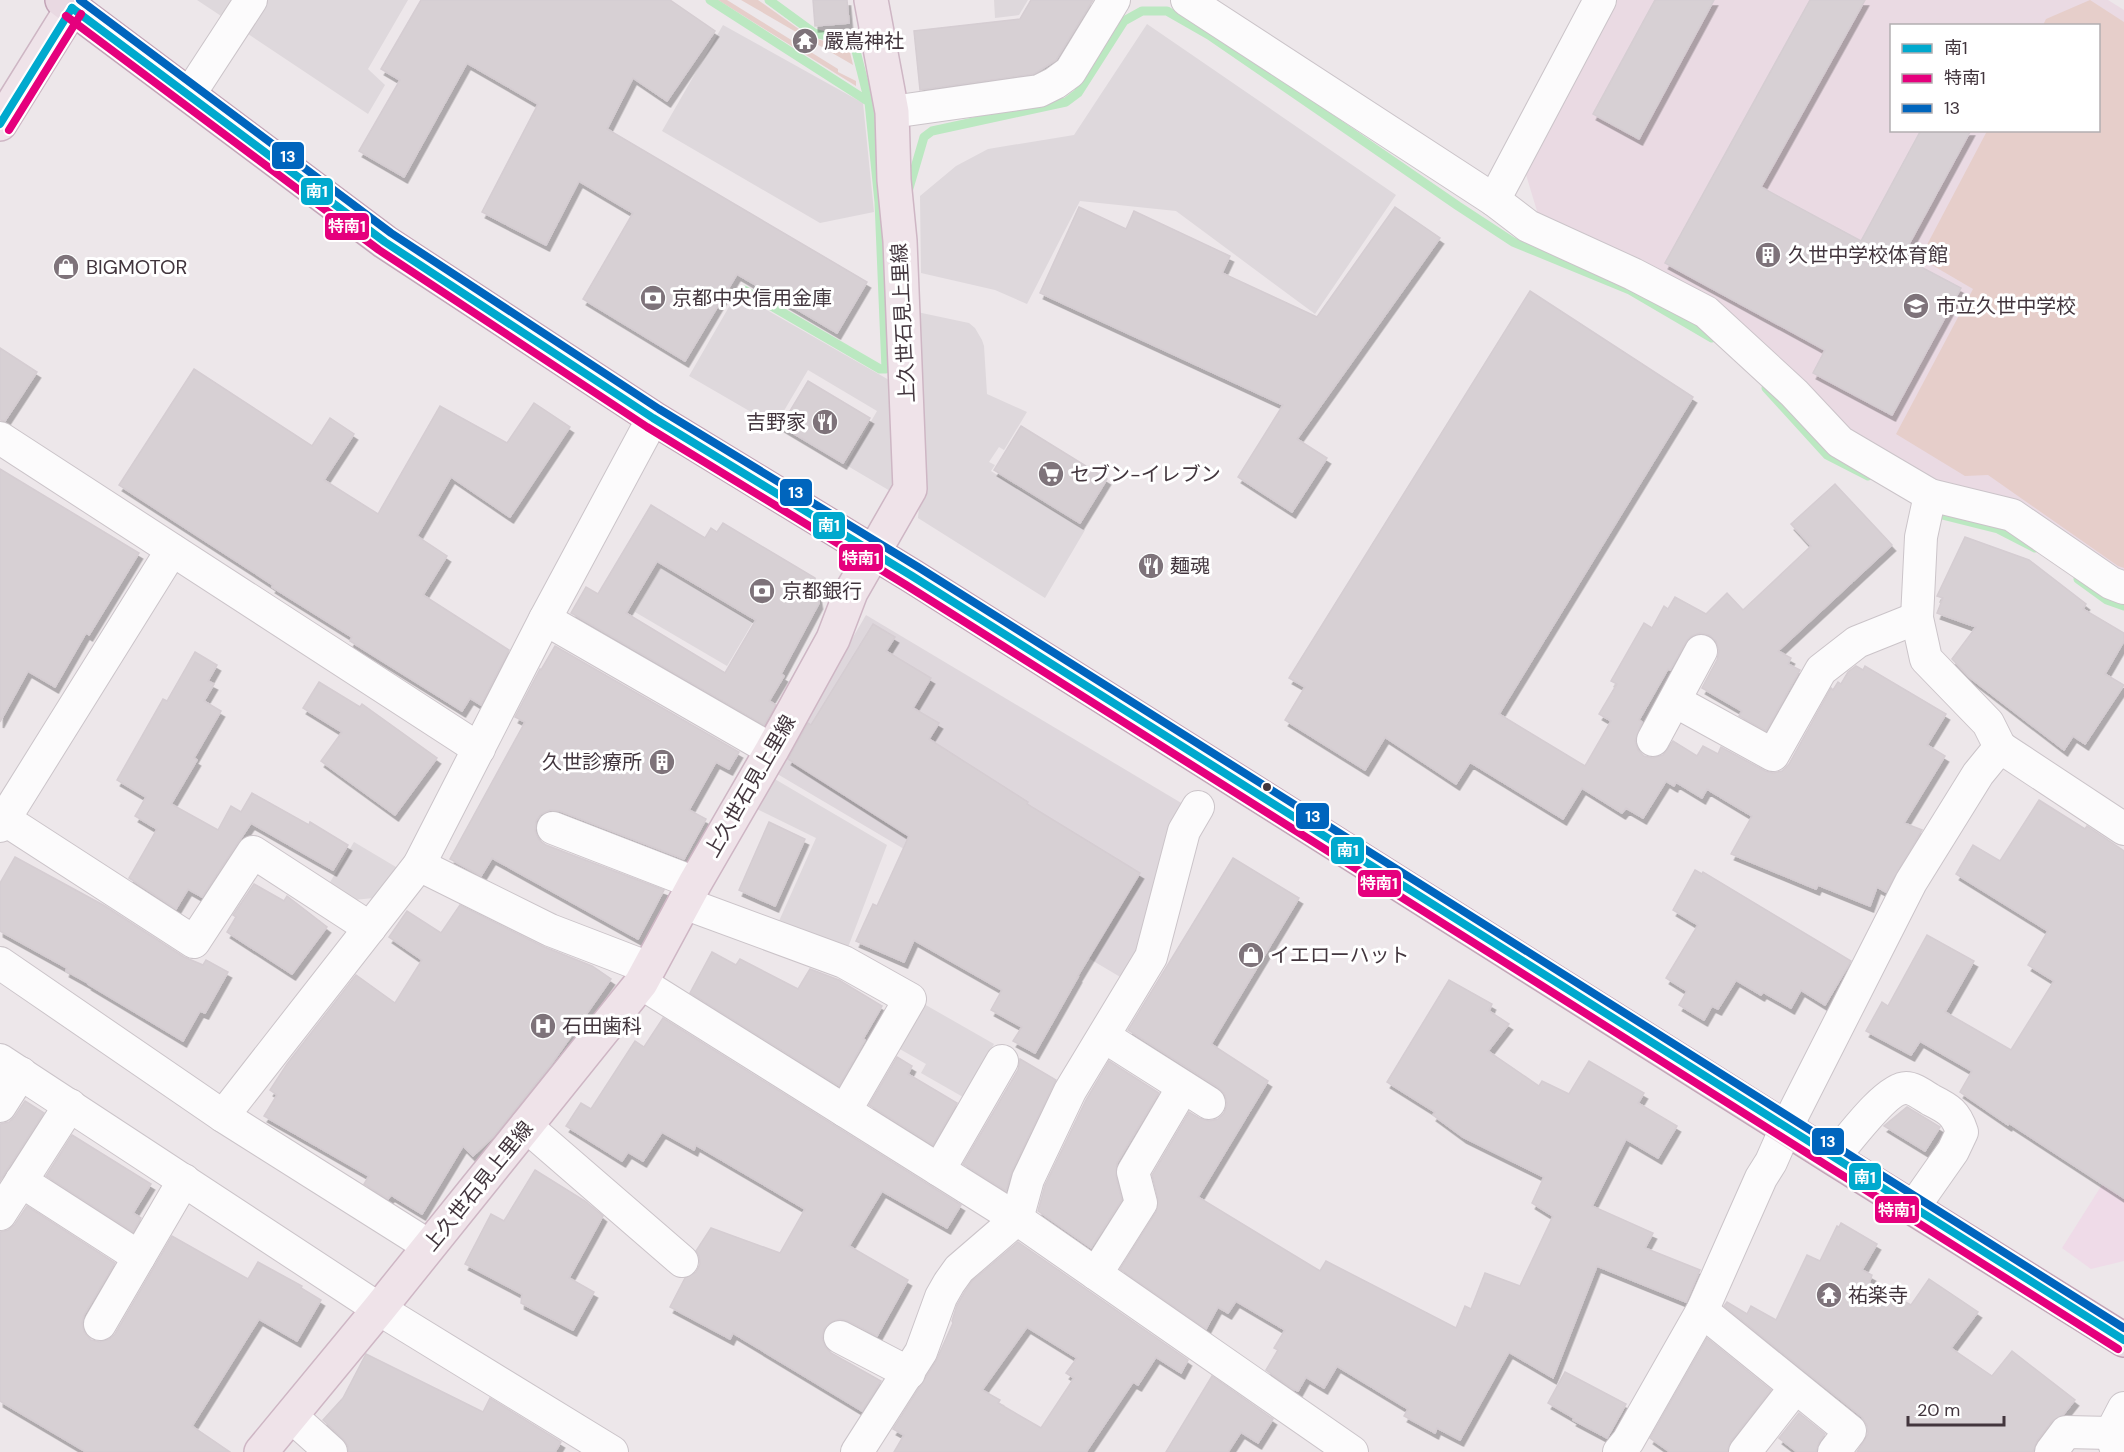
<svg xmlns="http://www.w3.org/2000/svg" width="2124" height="1452" font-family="'DM Sans','Noto Sans JP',sans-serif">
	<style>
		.commercial { fill: #efdbe8 }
		.industrial { fill: #ded7dc }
		.education { fill: #eadae3; fill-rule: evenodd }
		.green { fill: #e6ceca }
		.parking { fill: #ded8dc }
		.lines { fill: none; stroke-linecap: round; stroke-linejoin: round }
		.stream { stroke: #bbe8c1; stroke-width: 9 }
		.building { fill: #d7d0d4; stroke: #d5cdd2; stroke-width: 1.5; fill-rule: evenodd; filter: url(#shadow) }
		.minor-casing { stroke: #cbc4c9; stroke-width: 34 }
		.major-casing { stroke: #ceb6c4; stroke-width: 36 }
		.highway-casing { stroke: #c3a4b7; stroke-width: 36 }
		.minor { stroke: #fcfbfc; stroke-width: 32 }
		.major { stroke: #efe3e9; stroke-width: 33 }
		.highway { stroke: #e9d9e2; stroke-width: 33 }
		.bus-1-casing { stroke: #fff; stroke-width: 12 }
		.bus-2-casing { stroke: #fff; stroke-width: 12 }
		.bus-3-casing { stroke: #fff; stroke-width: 12 }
		.bus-1 { stroke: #00a9ce; stroke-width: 8 }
		.bus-2 { stroke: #e5007d; stroke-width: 8 }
		.bus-3 { stroke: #0065bd; stroke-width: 8 }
		.bus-dot { fill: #42353d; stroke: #fff; stroke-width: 2 }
		.labels { text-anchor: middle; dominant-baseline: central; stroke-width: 6; stroke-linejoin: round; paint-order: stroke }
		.poi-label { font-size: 20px; fill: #42353d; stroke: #fff; text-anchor: start }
		.street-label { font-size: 20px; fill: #42353d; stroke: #fff }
		.line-badge { stroke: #fff; stroke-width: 2 }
		.badge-label { font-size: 16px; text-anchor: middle; font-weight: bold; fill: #fff }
	</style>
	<defs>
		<filter id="shadow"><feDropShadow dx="3.5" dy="6" stdDeviation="0" flood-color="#0004"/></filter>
	</defs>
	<rect width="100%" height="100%" fill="#ede7ea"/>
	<polygon class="commercial" points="2124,1150 2124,1261 2091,1269 2062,1248"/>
	<polygon class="industrial" points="866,615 1188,807 1127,981 774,772"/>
	<path class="education" d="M1613 0H2108L2124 10V581L1850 435 1748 331 1540 221 1524 168ZM1892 26H2098V130H1892Z"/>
	<g class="green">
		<polygon points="718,0 727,0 838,69 838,72 856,81 856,86"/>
		<polygon points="741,0 758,0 810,37 849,48 853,65"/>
		<polygon points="2090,0 2124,22 2124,568 2118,566 1988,475 1965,476 1896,434 1973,289 1920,258 1987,131 2098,130 2098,26 2043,25 2046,19"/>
	</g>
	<g class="parking">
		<polygon points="197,0 408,0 368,69 385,85 368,114"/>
		<polygon points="994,0 1028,0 1019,15 995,18"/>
		<polygon points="1147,24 1396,195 1315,314 1176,211 1080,201 1027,304 995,290 921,273 920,196 956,166 988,149 1074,135"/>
		<polygon points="723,25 863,103 874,212 820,223 662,131"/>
		<polygon points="737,293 896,384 897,495 846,465 877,411 808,370 775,426 689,376"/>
		<polygon points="917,312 969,323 975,328 982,340 984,346 987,394 1027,412 1004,450 999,447 989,462 995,465 991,471 1085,530 1045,598 918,518 921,484"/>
		<polygon points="661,568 753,622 727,666 635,612"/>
		<polygon points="773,778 887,845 847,950 775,930 816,838 755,808"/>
		<polygon points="354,842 401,870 383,897 354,900 329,884"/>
		<polygon points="924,1004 994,1044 963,1097 921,1073 926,1064 898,1048"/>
	</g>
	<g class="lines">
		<g class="stream">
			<polyline points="710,0 869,102 879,202 886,369 880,369 744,290"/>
			<polyline points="769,0 814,33 854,43 869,102"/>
			<polyline points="907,195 924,137 932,131 1066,102 1078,93 1124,21 1142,11 1167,11 1209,35 1458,206 1513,242 1630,290 1712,338"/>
			<polyline points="1766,388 1827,455 1868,476"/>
			<polyline points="1933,510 1942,515 1998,529 2035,548"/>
			<polyline points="2078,579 2107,600 2124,606"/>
		</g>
	</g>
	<g class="building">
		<polygon points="421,0 670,0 715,31 667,101 633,78 607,129 867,282 837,333 737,274 685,361 583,299 633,213 579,181 546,245 482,212 538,104 467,63 404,177 359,151 400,80 381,69"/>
		<polygon points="813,0 847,0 849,23 815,26"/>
		<polygon points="1031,0 1093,0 1056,60 1034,74 920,90 914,31 1020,19"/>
		<polygon points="1655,0 1714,0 1639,139 1593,114"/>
		<polygon points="1810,0 1865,0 1761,187 1861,241 1921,130 1971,130 1902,257 1961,288 1892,415 1813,373 1825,350 1665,263"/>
		<polygon points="1079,207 1126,229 1134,211 1230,256 1222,273 1317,317 1395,207 1440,238 1297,439 1327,458 1292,512 1238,477 1283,405 1040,293"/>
		<polygon points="1530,291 1693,397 1499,714 1585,766 1611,721 1599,714 1617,684 1611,681 1644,623 1652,628 1664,606 1668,609 1675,597 1706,614 1727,593 1743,610 1811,546 1791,524 1835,484 1892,545 1778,651 1791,658 1788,664 1800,670 1766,731 1739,716 1742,711 1702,688 1717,660 1719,651 1716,641 1709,635 1700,633 1691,636 1686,642 1670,670 1668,669 1639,720 1642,722 1635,741 1638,750 1644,756 1653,758 1663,755 1673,741 1697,756 1703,746 1718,754 1721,747 1765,771 1773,773 1782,771 1789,764 1831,688 1833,690 1838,682 1841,684 1848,672 1856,666 1863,670 1865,666 1946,714 1927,745 1945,756 1904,823 1922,830 1886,892 1877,887 1870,906 1818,885 1816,889 1731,854 1752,816 1707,789 1702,798 1676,782 1674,786 1666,781 1643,818 1626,808 1622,813 1582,788 1563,819 1470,762 1456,784 1385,737 1365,770 1285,720 1305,687 1289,678"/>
		<polygon points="0,348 37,372 5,421 0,420"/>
		<polygon points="194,369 312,446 330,418 354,434 324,480 378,514 440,406 507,443 534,403 570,427 510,517 451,477 417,536 447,556 423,595 509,650 481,705 470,698 462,711 350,641 352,637 272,587 273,585 119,485"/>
		<polygon points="808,381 870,418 843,463 781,426"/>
		<polygon points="1021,426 1107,479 1080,523 994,470"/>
		<polygon points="0,469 139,553 89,635 86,633 55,687 28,671 0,722"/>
		<path d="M651 505 705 538 711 528 717 532 723 523 815 578 819 603 781 674 784 676 769 701 776 705 764 725 571 613 586 587 598 594ZM657 561 756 620 725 673 626 613Z"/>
		<polygon points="1965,537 2029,560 2086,604 2083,609 2124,633 2124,641 2105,674 2124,685 2085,744 2073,736 2064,750 1969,677 1952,659 1976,627 1937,613 1943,598 1937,596"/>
		<polygon points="873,624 895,637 886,651 931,678 913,708 939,723 929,739 1028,802 1027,804 1140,873 1077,977 1078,977 1035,1053 1013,1041 1022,1027 991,1010 1002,990 914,940 904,962 856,941 873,904 877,906 909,836 788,759 808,723 811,725"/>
		<polygon points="555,646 739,752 729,769 716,762 689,810 706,819 684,859 560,811 550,810 541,814 536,821 535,831 539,840 546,845 664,890 638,939 492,858 481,876 450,859 525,722 515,717 540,669 541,670"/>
		<polygon points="195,652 217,665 208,681 214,684 204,701 221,711 194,758 197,760 171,804 218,830 231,806 241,812 252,793 309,825 310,822 348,845 333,870 251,823 202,897 188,889 176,909 129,878 157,829 135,816 146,797 117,780 163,699 167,701"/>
		<polygon points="319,682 360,707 362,704 437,758 395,815 321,761 342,732 303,708"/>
		<polygon points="2039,800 2085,829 2087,826 2124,851 2124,1198 2009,1123 2008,1125 1960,1092 1972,1071 1920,1041 1911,1055 1866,1031 1882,1002 1888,1006 1927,935 1974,961 1945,1012 2011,1050 2054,981 2028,965 2048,931 1956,874 1973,845 2000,861"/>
		<polygon points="769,822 805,839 775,906 739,890"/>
		<polygon points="15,857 105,906 184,957 203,965 206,960 228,972 205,1013 200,1011 183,1041 88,984 88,983 66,971 67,968 0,931 0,883"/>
		<polygon points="1233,858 1299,898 1211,1044 1268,1081 1198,1197 1320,1271 1326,1261 1456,1328 1465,1306 1471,1309 1485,1273 1520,1286 1553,1216 1532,1203 1544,1177 1463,1137 1433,1115 1435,1112 1387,1082 1449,980 1492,1004 1489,1011 1509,1024 1488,1051 1539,1086 1542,1081 1569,1094 1589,1061 1644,1093 1638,1103 1677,1126 1658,1158 1626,1139 1592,1206 1653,1233 1645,1248 1700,1270 1686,1302 1597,1266 1553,1378 1509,1352 1460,1440 1437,1428 1435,1433 1404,1416 1408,1409 1337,1366 1324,1388 1306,1377 1298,1391 1293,1389 1266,1370 1278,1350 1274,1348 1285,1330 1236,1301 1228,1313 1218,1307 1206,1329 1120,1269 1156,1212 1158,1199 1152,1175 1189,1112 1199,1118 1209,1121 1218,1119 1224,1113 1227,1104 1225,1095 1219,1088 1128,1030"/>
		<polygon points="1695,870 1702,874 1703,872 1851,961 1825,1005 1801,990 1791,1008 1763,992 1761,995 1736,980 1718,1009 1712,1006 1704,1020 1679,1005 1687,991 1666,978 1698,925 1673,910"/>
		<polygon points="254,884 284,901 287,896 327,927 292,974 227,932 236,917 233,915"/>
		<polygon points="460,905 542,946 592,966 611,979 550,1066 494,1136 473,1156 463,1146 422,1214 391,1195 388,1199 364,1184 369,1176 264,1116 277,1095 270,1090 287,1064 356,975 395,1003 422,960 389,937 407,911 441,933"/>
		<polygon points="712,952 736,965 740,959 798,989 810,969 839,980 882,1006 863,1039 865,1040 839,1086 690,993"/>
		<polygon points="663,1018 961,1205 947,1228 882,1191 849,1246 908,1280 877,1336 848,1321 840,1319 831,1322 824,1329 822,1338 825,1346 831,1353 881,1381 862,1411 733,1333 730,1339 670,1307 685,1278 696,1272 700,1264 699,1256 696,1251 711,1228 780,1253 805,1209 696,1145 694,1150 662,1132 643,1161 628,1152 622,1161 566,1126 581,1103 591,1109 635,1041 644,1047"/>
		<polygon points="897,1057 912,1066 908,1074 957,1103 933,1145 869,1105"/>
		<polygon points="1020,1059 1056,1080 1012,1171 1006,1191 963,1164 1018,1070"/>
		<polygon points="1109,1061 1159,1093 1117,1163 1116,1176 1122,1200 1091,1248 1038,1211 1045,1185 1086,1100"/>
		<polygon points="25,1101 44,1113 0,1181 0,1124 9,1122 15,1116"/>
		<polygon points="1907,1107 1940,1127 1925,1151 1884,1126"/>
		<polygon points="72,1135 151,1184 133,1213 141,1218 133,1232 46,1176"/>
		<polygon points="535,1170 585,1201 603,1216 569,1278 594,1292 573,1330 521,1303 522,1294 465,1264 491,1214 504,1221"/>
		<polygon points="27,1206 115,1263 84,1315 82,1323 84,1332 91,1340 100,1342 109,1339 115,1334 172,1236 248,1279 258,1262 302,1286 301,1288 321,1300 297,1341 259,1319 192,1426 230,1452 86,1452 0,1401 0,1232 8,1230 15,1224"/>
		<polygon points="1841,1223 1877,1244 1862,1270 1872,1275 1869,1283 1911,1305 1929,1279 1978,1312 1951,1348 1992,1376 2012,1351 2075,1400 2063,1415 2052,1421 2037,1441 2033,1452 1857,1452 1868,1434 1867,1425 1862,1417 1724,1306 1727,1302 1747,1314 1751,1306 1776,1320 1807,1255 1820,1261 1837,1226 1839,1227"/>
		<path d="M1018 1242 1188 1360 1181 1373 1156 1357 1138 1385 1133 1382 1086 1452H894L904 1435 893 1429 936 1361 953 1323 952 1321 957 1305 964 1293 972 1281ZM1027 1327 1077 1358 1066 1373 1074 1378 1041 1428 998 1403 1000 1400 982 1390Z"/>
		<polygon points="1707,1338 1771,1390 1731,1441 1727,1452 1670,1452 1650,1438"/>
		<polygon points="366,1354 483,1412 490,1398 561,1442 555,1452 348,1452 348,1446 343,1439 323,1420 343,1398"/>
		<polygon points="1565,1372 1626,1404 1607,1438 1573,1420 1574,1418 1548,1403"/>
		<polygon points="1212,1376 1273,1419 1258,1443 1241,1432 1228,1452 1166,1452"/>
		<polygon points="1799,1413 1825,1434 1819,1442 1816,1452 1797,1452 1779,1438"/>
	</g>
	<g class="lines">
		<g class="minor-casing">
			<g id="minor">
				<polyline points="1187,0 1494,200 1600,0"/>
				<polyline points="189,95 251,0"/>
				<polyline points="892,112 1039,91 1055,83 1070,72 1114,0"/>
				<polyline points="1494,200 1528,226 1633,274 1706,312 1794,393 1840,442 1930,495 2012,515 2111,583 2124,588"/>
				<polyline points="0,438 479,749"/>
				<polyline points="545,619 772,750"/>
				<polyline points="1675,701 1773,755 1821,670 1857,642 1917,618"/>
				<polyline points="1653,740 1701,651"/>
				<polyline points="2000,747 2124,829"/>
				<polyline points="4,819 194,942 253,852 370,928"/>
				<polyline points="0,826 172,550"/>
				<polyline points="553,828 695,883"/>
				<polyline points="419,865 550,930 649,968"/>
				<polyline points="684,903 844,962 910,999 845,1111"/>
				<polyline points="0,963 223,1116"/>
				<polyline points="641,983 1017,1219 1352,1452"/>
				<polyline points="1116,1044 1209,1103"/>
				<polyline points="0,1060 379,1309 612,1452"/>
				<polyline points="0,1106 21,1073"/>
				<polyline points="526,1126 682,1261"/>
				<path d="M1833 1158C1847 1142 1886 1088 1906 1088 1914 1088 1924 1096 1931 1100 1949 1109 1956 1113 1962 1132L1953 1151 1913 1208"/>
				<polyline points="939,1170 1002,1061"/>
				<polyline points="21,1181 139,1257"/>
				<polyline points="0,1214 70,1105"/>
				<polyline points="429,1246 223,1116 419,865 545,619 653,418"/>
				<polyline points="1096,1274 1141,1203 1133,1172 1183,1087"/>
				<polyline points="1702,1311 1850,1431 1834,1452"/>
				<polyline points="100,1324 184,1180"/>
				<polyline points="840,1337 909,1373"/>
				<polyline points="291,1416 331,1452"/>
				<polyline points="857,1452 921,1352 941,1297 949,1283 959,1269 1017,1219 1028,1179 1070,1091 1151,957 1184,831 1198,807"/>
				<polyline points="1619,1452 1628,1441 1702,1311 1761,1178 1771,1162 1786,1128 1911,882 1978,774 2000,747 1988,723 1926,659 1917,618 1921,537 1930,495"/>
				<polyline points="1745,1452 1795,1388"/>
				<polyline points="2051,1452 2066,1432 2111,1433"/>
				<polyline points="2117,1452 2111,1433 2124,1408"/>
			</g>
		</g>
		<g class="major-casing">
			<g id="major">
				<polyline points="0,124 72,8"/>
				<polyline points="261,1452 379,1309 641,983 695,883 772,750 833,639 851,592 910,489 900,241 894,180 892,112 871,0"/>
			</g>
		</g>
		<g class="highway-casing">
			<polyline id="highway" points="62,0 385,242 653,418 912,576 1833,1158 2124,1340"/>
		</g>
		<use href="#minor" class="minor"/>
		<use href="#major" class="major"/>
		<use href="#highway" class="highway"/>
		<g class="bus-1-casing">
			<g id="bus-1">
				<polyline points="72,8 385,242 653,418 912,576 2124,1340"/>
				<polyline points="0,124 72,8"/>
			</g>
		</g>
		<g class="bus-2-casing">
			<g id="bus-2">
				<polyline points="66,16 379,250 647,427 906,585 2118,1349"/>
				<polyline points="9,130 81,14"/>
			</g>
		</g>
		<g class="bus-3-casing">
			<polyline id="bus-3" points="80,0 391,233 659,409 918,567 2124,1328"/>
		</g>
		<use href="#bus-1" class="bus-1"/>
		<use href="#bus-2" class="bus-2"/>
		<use href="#bus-3" class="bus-3"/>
	</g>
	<defs>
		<g id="temple-disc" transform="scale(1.35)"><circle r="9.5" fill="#7e737a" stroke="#fff"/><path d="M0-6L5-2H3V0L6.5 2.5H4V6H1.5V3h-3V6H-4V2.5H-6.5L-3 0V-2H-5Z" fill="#fff"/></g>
		<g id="building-disc" transform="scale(1.35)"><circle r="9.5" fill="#7e737a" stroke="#fff"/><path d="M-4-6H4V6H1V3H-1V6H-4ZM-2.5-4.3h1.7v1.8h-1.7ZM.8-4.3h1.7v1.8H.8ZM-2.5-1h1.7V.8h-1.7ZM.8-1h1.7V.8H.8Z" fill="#fff"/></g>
		<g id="shop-disc" transform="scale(1.35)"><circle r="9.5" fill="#7e737a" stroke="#fff"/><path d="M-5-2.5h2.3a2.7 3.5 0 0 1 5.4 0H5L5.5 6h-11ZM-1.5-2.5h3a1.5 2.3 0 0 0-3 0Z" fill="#fff"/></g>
		<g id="bank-disc" transform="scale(1.35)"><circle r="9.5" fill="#7e737a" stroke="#fff"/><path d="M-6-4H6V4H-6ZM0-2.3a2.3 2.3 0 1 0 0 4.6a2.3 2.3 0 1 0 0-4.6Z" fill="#fff"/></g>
		<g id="school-disc" transform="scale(1.35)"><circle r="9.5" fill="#7e737a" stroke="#fff"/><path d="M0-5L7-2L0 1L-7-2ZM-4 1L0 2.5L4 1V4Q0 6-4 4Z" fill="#fff"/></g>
		<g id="restaurant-disc" transform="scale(1.35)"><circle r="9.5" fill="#7e737a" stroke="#fff"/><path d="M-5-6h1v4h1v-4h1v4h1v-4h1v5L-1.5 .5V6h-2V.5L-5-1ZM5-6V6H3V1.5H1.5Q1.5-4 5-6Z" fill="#fff"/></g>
		<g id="supermarket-disc" transform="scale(1.35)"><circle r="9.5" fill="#7e737a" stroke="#fff"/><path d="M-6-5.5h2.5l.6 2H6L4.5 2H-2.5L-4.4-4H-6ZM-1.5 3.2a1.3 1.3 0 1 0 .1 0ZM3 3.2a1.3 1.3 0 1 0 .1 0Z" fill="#fff"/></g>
		<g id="hospital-disc" transform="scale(1.35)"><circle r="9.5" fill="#7e737a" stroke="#fff"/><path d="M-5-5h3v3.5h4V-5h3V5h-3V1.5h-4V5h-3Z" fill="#fff"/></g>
	</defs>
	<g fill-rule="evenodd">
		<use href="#temple-disc" x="805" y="41"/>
		<use href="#building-disc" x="1768" y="255"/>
		<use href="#shop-disc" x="66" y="267"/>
		<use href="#bank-disc" x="653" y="298"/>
		<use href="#school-disc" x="1916" y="306"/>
		<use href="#restaurant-disc" x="825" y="422"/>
		<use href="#supermarket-disc" x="1051" y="474"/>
		<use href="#restaurant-disc" x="1151" y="566"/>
		<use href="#bank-disc" x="762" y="591"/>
		<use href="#building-disc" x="662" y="762"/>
		<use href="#shop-disc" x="1251" y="955"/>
		<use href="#hospital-disc" x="543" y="1026"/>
		<use href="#temple-disc" x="1829" y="1295"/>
	</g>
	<circle class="bus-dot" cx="1267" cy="787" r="5"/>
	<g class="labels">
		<g class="poi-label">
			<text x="824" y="41">嚴嶌神社</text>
			<text x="1788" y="255">久世中学校体育館</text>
			<text x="86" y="267">BIGMOTOR</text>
			<text x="672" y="298">京都中央信用金庫</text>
			<text x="1936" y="306">市立久世中学校</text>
			<text x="806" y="422" text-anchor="end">吉野家</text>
			<text x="1070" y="474">セブン-イレブン</text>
			<text x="1170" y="566">麺魂</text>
			<text x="782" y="591">京都銀行</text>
			<text x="642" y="762" text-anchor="end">久世診療所</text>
			<text x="1270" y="955">イエローハット</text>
			<text x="562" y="1026">石田歯科</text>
			<text x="1848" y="1295">祐楽寺</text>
		</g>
		<g class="street-label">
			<text transform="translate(903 323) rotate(-93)">上久世石見上里線</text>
			<text transform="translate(750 786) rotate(-60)">上久世石見上里線</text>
			<text transform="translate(478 1186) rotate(-51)">上久世石見上里線</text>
		</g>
	</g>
	<g class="line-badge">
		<rect x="271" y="141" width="34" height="29" rx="6" fill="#0065bd"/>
		<rect x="300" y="177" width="34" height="29" rx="6" fill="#00a9ce"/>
		<rect x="324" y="212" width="46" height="29" rx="6" fill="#e5007d"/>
		<rect x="779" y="478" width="34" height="29" rx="6" fill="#0065bd"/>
		<rect x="812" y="511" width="34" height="29" rx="6" fill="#00a9ce"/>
		<rect x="838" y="543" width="46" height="29" rx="6" fill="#e5007d"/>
		<rect x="1295" y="802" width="35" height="28" rx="6" fill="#0065bd"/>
		<rect x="1330" y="836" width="35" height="29" rx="6" fill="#00a9ce"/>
		<rect x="1357" y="869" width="45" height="29" rx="6" fill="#e5007d"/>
		<rect x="1811" y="1127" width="34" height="29" rx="6" fill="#0065bd"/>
		<rect x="1848" y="1162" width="34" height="29" rx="6" fill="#00a9ce"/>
		<rect x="1874" y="1195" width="46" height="29" rx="6" fill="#e5007d"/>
	</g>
	<g class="badge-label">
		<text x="288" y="162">13</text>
		<text x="317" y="197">南1</text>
		<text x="347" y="232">特南1</text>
		<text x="796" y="498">13</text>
		<text x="829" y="531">南1</text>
		<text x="861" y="564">特南1</text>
		<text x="1313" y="822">13</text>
		<text x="1348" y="856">南1</text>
		<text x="1379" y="889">特南1</text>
		<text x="1828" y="1147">13</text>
		<text x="1865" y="1183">南1</text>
		<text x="1897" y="1216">特南1</text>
	</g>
	<rect x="1890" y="24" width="210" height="108" fill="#ffffff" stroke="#b3aeb1" stroke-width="1.5"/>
	<rect x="1902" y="44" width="30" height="9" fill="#00a9ce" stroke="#b3aeb1" stroke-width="1.5"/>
	<text x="1944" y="54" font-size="18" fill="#42353d">南1</text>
	<rect x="1902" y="74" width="30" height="9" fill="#e5007d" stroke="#b3aeb1" stroke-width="1.5"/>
	<text x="1944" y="84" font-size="18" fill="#42353d">特南1</text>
	<rect x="1902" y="104" width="30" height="9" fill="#0065bd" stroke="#b3aeb1" stroke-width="1.5"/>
	<text x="1944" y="114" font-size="18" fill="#42353d">13</text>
	<path d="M1908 1416v9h96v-9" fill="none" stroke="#42353d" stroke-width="3"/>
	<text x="1917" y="1416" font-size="18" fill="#42353d" stroke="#ffffff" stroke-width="4.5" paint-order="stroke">20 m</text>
</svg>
